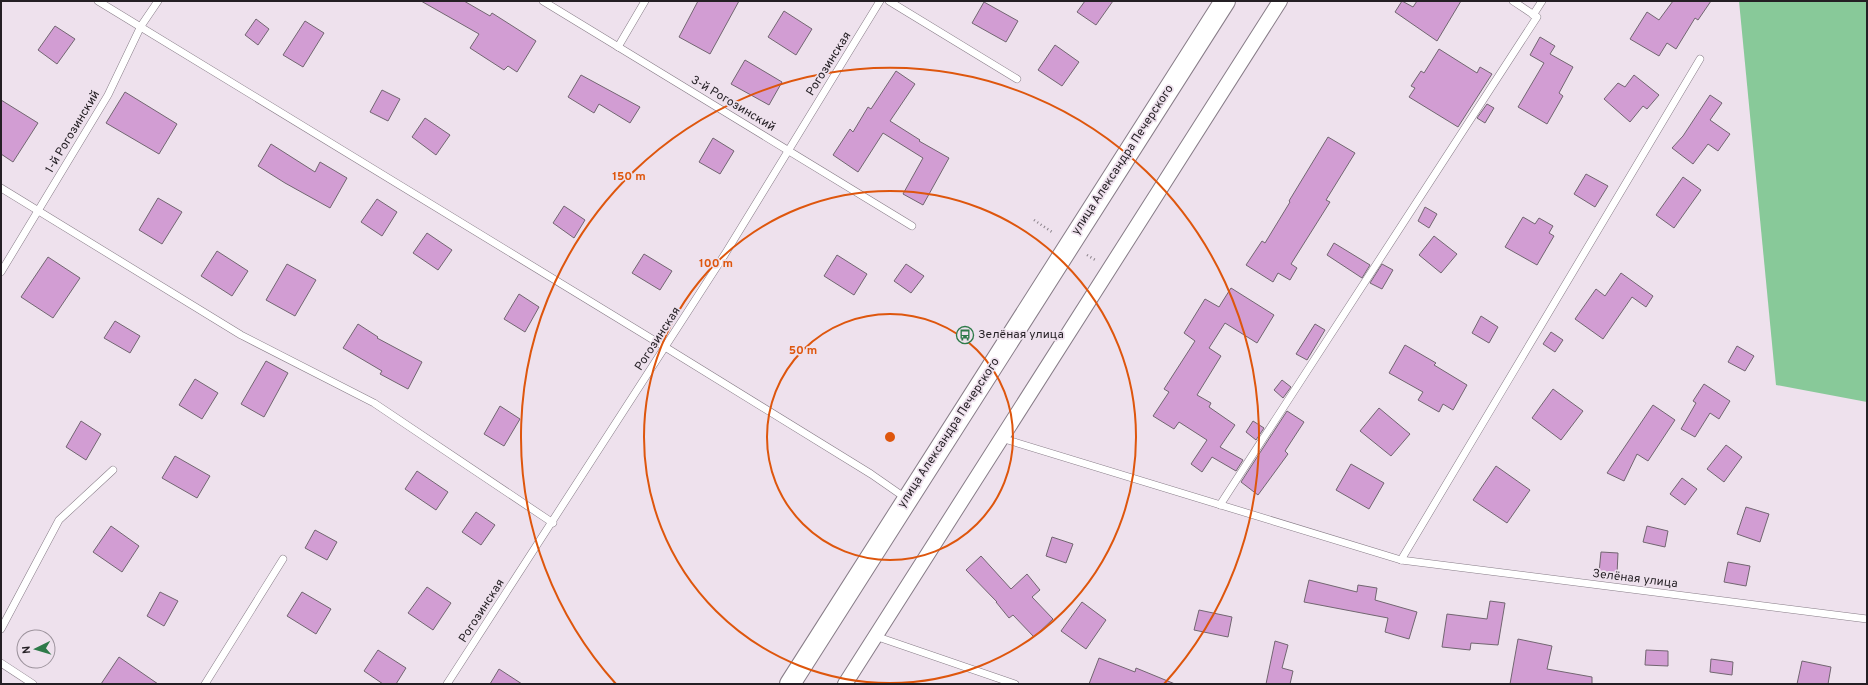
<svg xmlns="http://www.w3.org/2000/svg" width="1868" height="685" font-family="Overpass,sans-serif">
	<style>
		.forest { fill: #88c999 }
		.building { fill: #d29dd3; stroke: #726671 }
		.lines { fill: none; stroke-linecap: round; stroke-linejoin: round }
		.lane-casing { stroke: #877c87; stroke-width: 8 }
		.street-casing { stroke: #877c87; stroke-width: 16 }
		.secondary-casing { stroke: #877c87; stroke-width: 22 }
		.path { stroke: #898088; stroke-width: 2.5; stroke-dasharray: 1 3; stroke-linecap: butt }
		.lane { stroke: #fff; stroke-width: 7 }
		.street { stroke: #fff; stroke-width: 14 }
		.secondary { stroke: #fff; stroke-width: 20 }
		.ring { fill: none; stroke: #de560d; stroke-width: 2 }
		.labels { text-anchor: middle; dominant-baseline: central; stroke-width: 3.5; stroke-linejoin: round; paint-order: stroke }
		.street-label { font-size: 12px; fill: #241f24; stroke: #eee1ed }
		.poi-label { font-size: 12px; fill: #241f24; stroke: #eee1ed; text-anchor: start }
		.centre { fill: #de560d; stroke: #eee1ed; stroke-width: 2 }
		.ring-label { font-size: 12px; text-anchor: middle; font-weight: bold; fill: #de560d; stroke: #eee1ed; stroke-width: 3.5; stroke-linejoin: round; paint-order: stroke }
	</style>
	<rect width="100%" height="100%" fill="#eee1ed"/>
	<polygon class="forest" points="1739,1 1867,1 1867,402 1776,385"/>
	<g class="building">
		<polygon points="421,1 464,1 490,16 492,13 536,41 517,72 508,66 504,70 470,48 479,34"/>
		<polygon points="698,1 739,1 710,54 679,37"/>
		<polygon points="1085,1 1113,1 1096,25 1077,12"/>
		<polygon points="1402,1 1413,7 1417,1 1461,1 1437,41 1395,12"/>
		<polygon points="1673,1 1711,1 1698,20 1695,18 1676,49 1667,43 1659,56 1630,39 1647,12 1659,20"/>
		<polygon points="984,2 1018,21 1006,42 972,23"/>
		<polygon points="784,11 812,29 796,55 768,37"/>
		<polygon points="256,19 269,29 258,45 245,35"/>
		<polygon points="305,21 324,33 303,67 283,55"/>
		<polygon points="55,26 75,39 57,64 38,50"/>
		<polygon points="1540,37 1555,46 1550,54 1573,67 1559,93 1563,96 1547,124 1518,107 1544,63 1530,55"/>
		<polygon points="1055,45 1079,62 1062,86 1038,70"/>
		<polygon points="1439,49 1477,73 1480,67 1492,74 1458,127 1409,97 1415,88 1411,86 1421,71 1424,73"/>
		<polygon points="745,60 782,82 769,105 731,84"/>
		<polygon points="896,71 915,84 890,121 920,140 919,141 949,158 923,205 903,194 923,158 883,133 858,172 833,155 850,129 853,132 868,107 871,109"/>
		<polygon points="581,75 640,107 630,123 599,104 594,113 568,97"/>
		<polygon points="1634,75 1659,95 1647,109 1643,106 1630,122 1604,99 1618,83 1625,87"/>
		<polygon points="382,90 400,99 388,121 370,112"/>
		<polygon points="125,92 177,124 159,154 106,123"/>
		<polygon points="1710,95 1722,103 1710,120 1730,134 1718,151 1708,144 1693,164 1672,148 1683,136"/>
		<polygon points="1,100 38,123 13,162 1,154"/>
		<polygon points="1487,104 1494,108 1485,123 1477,118"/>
		<polygon points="425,118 450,135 436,155 412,137"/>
		<polygon points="1328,137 1355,153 1326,200 1330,202 1291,264 1297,268 1290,280 1278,273 1273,282 1246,265 1262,241 1265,243 1290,202 1289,201"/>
		<polygon points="713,138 734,151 720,174 699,162"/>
		<polygon points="271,144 315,172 320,162 347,178 330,208 285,183 258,166"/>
		<polygon points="1586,174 1608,186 1595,207 1574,194"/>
		<polygon points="1683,177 1701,190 1674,228 1656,215"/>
		<polygon points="158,198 182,212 162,244 139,230"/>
		<polygon points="377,199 397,212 382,236 361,222"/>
		<polygon points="564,206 585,220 574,238 553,223"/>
		<polygon points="1425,207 1437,214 1429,228 1418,221"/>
		<polygon points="1523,217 1535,224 1539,218 1553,226 1549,233 1554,236 1537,265 1505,247"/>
		<polygon points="427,233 452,250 438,270 413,253"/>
		<polygon points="1434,236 1457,254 1441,273 1419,255"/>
		<polygon points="1334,243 1370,265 1362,278 1327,255"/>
		<polygon points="217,251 248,271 232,296 201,276"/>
		<polygon points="644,254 672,271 660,290 632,273"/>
		<polygon points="837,255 867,274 854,295 824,276"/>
		<polygon points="48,257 80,278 53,318 21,297"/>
		<polygon points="287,264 316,280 295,316 266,300"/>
		<polygon points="906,264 924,276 911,293 894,281"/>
		<polygon points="1382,264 1393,270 1382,289 1370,283"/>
		<polygon points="1621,273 1653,296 1646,307 1632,297 1603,339 1575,319 1596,289 1605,296"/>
		<polygon points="1231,288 1274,315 1257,343 1225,323 1209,348 1221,356 1197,395 1211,403 1209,407 1235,425 1220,447 1243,460 1236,471 1212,457 1202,472 1191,464 1207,440 1179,422 1174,429 1153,416 1169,392 1164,389 1195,341 1184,333 1205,299 1219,307"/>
		<polygon points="519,294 539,307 525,332 504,319"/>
		<polygon points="1481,316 1498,327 1489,343 1472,333"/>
		<polygon points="115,321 140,336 130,353 104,338"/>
		<polygon points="358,324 378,337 377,338 422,362 408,389 380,374 382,371 343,348"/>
		<polygon points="1315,324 1325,330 1307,360 1296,354"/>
		<polygon points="1551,332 1563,340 1555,352 1543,344"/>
		<polygon points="1405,345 1436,363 1434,365 1467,385 1453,410 1443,404 1439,412 1418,400 1423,392 1389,373"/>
		<polygon points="1737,346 1754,356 1745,371 1728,362"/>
		<polygon points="266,361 288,373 264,417 241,404"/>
		<polygon points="195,379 218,393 202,419 179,405"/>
		<polygon points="1282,380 1291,387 1283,398 1274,390"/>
		<polygon points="1704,384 1730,401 1719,419 1710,413 1695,437 1681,429 1696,403 1693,401"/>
		<polygon points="1553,389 1583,411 1561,440 1532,418"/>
		<polygon points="1653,405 1675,420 1648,461 1637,454 1624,481 1607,473"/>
		<polygon points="500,406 520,419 504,446 484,434"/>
		<polygon points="1379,408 1410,434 1391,456 1360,431"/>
		<polygon points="1287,411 1304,422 1285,451 1288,454 1258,495 1241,482"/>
		<polygon points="81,421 101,434 86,460 66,447"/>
		<polygon points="1253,421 1264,428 1256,440 1246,432"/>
		<polygon points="1726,445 1742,457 1724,482 1707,469"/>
		<polygon points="175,456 210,476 197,498 162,478"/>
		<polygon points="1351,464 1384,483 1369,509 1336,490"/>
		<polygon points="1496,466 1530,490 1507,523 1473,500"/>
		<polygon points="417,471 448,492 436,510 405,489"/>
		<polygon points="1682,478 1697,489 1685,505 1670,494"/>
		<polygon points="1746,507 1769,514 1760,542 1737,534"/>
		<polygon points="476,512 495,525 481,545 462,532"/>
		<polygon points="111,526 139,546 122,572 93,552"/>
		<polygon points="1647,526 1668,531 1665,547 1643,542"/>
		<polygon points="315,530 337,542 327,560 305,548"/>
		<polygon points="1052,537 1073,544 1066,563 1046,556"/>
		<polygon points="1601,552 1618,553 1617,574 1599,573"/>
		<polygon points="981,556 1011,589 1027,574 1040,590 1032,597 1053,619 1034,637 1013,615 1009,618 996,602 997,602 966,570"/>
		<polygon points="1728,562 1750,566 1746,586 1724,582"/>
		<polygon points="1309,580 1357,592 1358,585 1377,588 1375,600 1417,612 1409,639 1385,632 1388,618 1304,602"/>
		<polygon points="427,587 451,603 433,630 408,613"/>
		<polygon points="160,592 178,601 164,626 147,616"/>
		<polygon points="302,592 331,609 316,634 287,616"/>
		<polygon points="1490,601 1505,603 1498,645 1471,643 1470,650 1442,647 1447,614 1487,619"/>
		<polygon points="1082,602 1106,620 1086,649 1061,631"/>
		<polygon points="1199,610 1232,617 1228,637 1194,630"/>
		<polygon points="1518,639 1552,646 1547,669 1592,677 1592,684 1510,684"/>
		<polygon points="1275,641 1288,645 1282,668 1293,671 1290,684 1266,684"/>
		<polygon points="378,650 406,668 396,684 383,684 364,671"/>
		<polygon points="1646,650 1668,651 1668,666 1645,665"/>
		<polygon points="119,657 158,684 101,684"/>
		<polygon points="1099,658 1135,672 1136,668 1175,684 1089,684"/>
		<polygon points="1711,659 1733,662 1732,675 1710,672"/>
		<polygon points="1802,661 1831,667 1828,684 1797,684"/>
		<polygon points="499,669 522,684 490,684"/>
	</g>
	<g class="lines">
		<g class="lane-casing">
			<g id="lane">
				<polyline points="98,1 665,347 871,474 907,499"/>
				<polyline points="543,1 912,226"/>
				<polyline points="889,1 1017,79"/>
				<polyline points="1533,15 1542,1"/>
				<polyline points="618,47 645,1"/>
				<polyline points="1,188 241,335 374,403 553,523"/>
				<polyline points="1,272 108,95 141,26 158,1"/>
				<polyline points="1001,438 1401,560 1867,619"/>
				<polyline points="1220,505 1537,17 1513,1"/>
				<polyline points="1401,560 1700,59"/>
				<polyline points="1,629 59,520 113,470"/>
				<polyline points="875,636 1015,684"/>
				<polyline points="1,663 33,684"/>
				<polyline points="205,684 283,559"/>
				<polyline points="447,684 725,254 880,1"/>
			</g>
		</g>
		<g class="street-casing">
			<polyline id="street" points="845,684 1280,1"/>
		</g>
		<g class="secondary-casing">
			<polyline id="secondary" points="790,684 1225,1"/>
		</g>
		<g class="path">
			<polyline points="1034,220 1052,232"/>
			<polyline points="1087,255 1097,261"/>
		</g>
		<use href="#lane" class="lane"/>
		<use href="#street" class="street"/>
		<use href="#secondary" class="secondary"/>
	</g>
	<g class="ring">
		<circle cx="890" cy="437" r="123"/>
		<circle cx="890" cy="437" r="246"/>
		<path d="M616 684A369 369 0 1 1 1164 684"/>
	</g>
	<defs>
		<g id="bus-ring" transform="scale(0.9)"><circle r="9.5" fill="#eee1ed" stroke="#2e7a49" stroke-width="1.5"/><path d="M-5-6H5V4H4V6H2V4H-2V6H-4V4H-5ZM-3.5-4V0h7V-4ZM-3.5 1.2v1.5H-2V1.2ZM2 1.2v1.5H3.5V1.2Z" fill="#2e7a49"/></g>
	</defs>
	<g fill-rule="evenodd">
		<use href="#bus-ring" x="965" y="335"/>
	</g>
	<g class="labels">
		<g class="street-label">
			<text transform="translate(829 64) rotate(-58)">Рогозинская</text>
			<text transform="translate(733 104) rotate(31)">3-й Рогозинский</text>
			<text transform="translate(73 132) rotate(-59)">1-й Рогозинский</text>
			<text transform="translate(1123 160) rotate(-57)">улица Александра Печерского</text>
			<text transform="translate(658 339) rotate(-57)">Рогозинская</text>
			<text transform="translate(949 433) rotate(-57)">улица Александра Печерского</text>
			<text transform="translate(1635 579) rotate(7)">Зелёная улица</text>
			<text transform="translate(482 611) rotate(-57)">Рогозинская</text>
		</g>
		<g class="poi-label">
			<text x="978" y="335">Зелёная улица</text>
		</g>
	</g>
	<circle cx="890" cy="437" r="6" class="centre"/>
	<g class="ring-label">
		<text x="629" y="180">150 m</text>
		<text x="716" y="267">100 m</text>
		<text x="803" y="354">50 m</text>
	</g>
	<rect width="1868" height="685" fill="none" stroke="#241f24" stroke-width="4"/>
	<g transform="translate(36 649) rotate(265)"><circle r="19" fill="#eee1ed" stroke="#9d939d"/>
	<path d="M0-3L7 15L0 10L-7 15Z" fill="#2e7a49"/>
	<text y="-6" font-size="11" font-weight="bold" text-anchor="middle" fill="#241f24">N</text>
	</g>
</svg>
